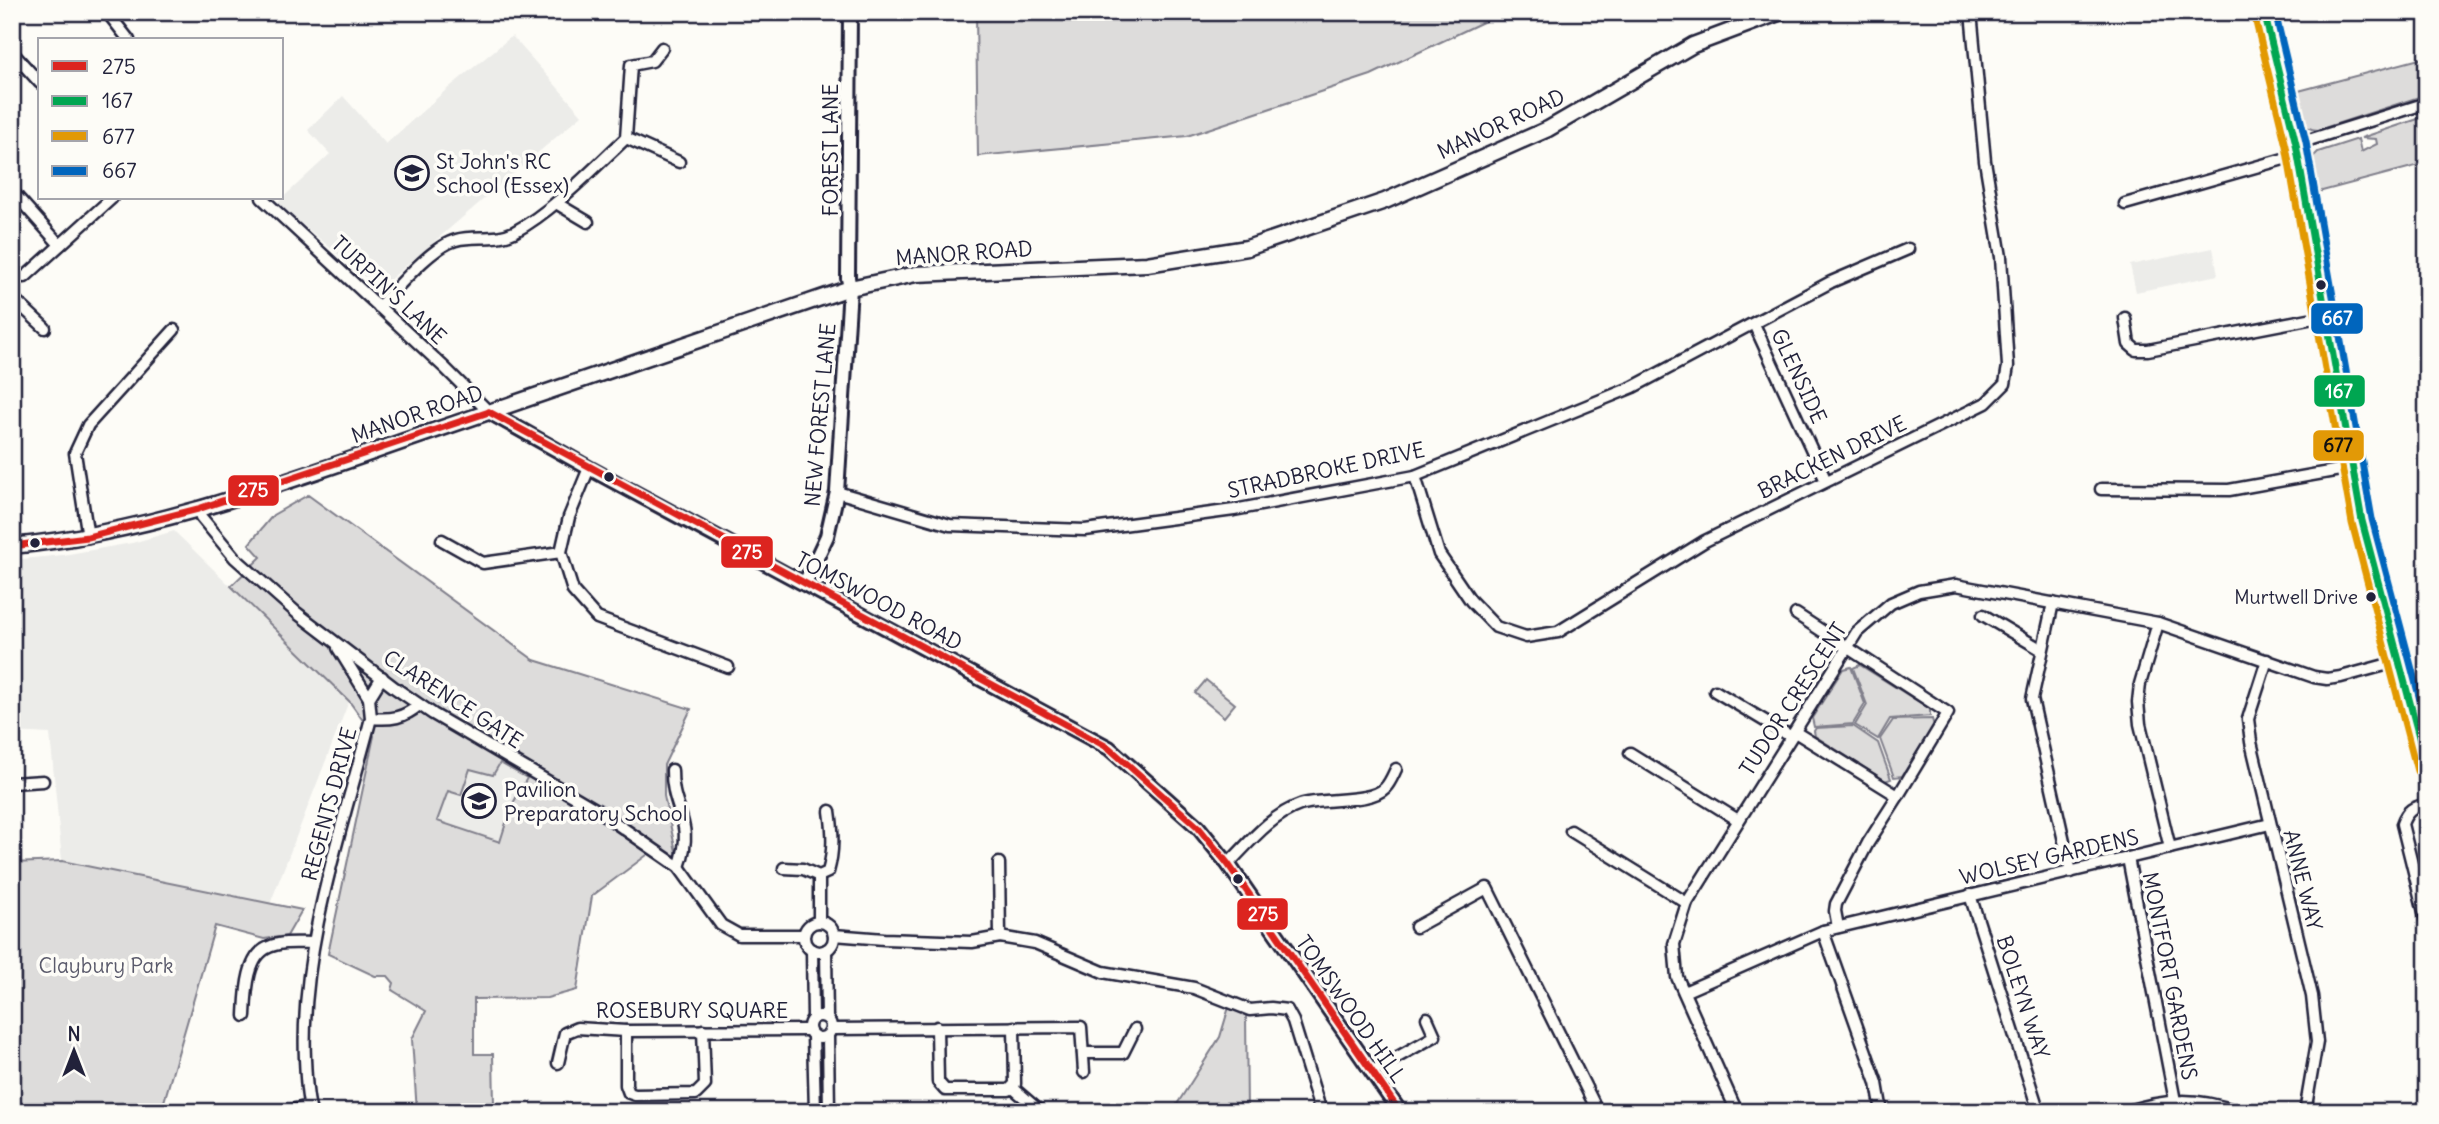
<svg xmlns="http://www.w3.org/2000/svg" width="2439" height="1124" font-family="Delius,sans-serif">
	<style>
		.built { fill: #ecece9 }
		.green { fill: #dddcdb; stroke: #807f8b; stroke-width: 2; fill-rule: evenodd }
		.lines { fill: none; stroke-linecap: round; stroke-linejoin: round }
		.minor-casing { stroke: #22223b; stroke-width: 15 }
		.tertiary-casing { stroke: #22223b; stroke-width: 18 }
		.secondary-casing { stroke: #22223b; stroke-width: 19 }
		.primary-casing { stroke: #22223b; stroke-width: 21 }
		.minor { stroke: #fdfcf7; stroke-width: 10 }
		.tertiary { stroke: #fdfcf7; stroke-width: 12 }
		.secondary { stroke: #fdfcf7; stroke-width: 14 }
		.primary { stroke: #fdfcf7; stroke-width: 16 }
		.bus-1-casing { stroke: #fdfcf7; stroke-width: 12 }
		.bus-2-casing { stroke: #fdfcf7; stroke-width: 12 }
		.bus-3-casing { stroke: #fdfcf7; stroke-width: 12 }
		.bus-4-casing { stroke: #fdfcf7; stroke-width: 12 }
		.bus-1 { stroke: #dc241f; stroke-width: 7 }
		.bus-2 { stroke: #00a651; stroke-width: 7 }
		.bus-3 { stroke: #e29906; stroke-width: 7 }
		.bus-4 { stroke: #0065bd; stroke-width: 7 }
		.bus-dot { fill: #22223b; stroke: #fdfcf7; stroke-width: 2.5 }
		.labels { text-anchor: middle; dominant-baseline: central; stroke-width: 7; stroke-linejoin: round; paint-order: stroke }
		.bus-label { font-size: 19px; fill: #22223b; stroke: #fdfcf7; text-anchor: end }
		.street-label { font-size: 21px; fill: #22223b; stroke: #fdfcf7 }
		.poi-label { font-size: 21px; fill: #22223b; stroke: #fdfcf7; text-anchor: start }
		.park-label { font-size: 21px; fill: #5a5a6b; stroke: #fdfcf7 }
		.line-badge { stroke: #fdfcf7; stroke-width: 2.5 }
		.badge-label { font-size: 19px; text-anchor: middle; font-weight: bold; fill: #fff }
		.pale-badge-label { font-size: 19px; text-anchor: middle; font-weight: bold; fill: #111 }
	</style>
	<rect width="100%" height="100%" fill="#fdfcf7"/>
	<filter id="ink" filterUnits="userSpaceOnUse"><feTurbulence type="fractalNoise" baseFrequency=".0143" numOctaves="2"/><feDisplacementMap in="SourceGraphic" scale="14" xChannelSelector="R" yChannelSelector="G"/><feConvolveMatrix kernelMatrix="1 2 1 2 8 2 1 2 1" color-interpolation-filters="sRGB"/></filter>
	<g filter="url(#ink)">
		<g class="built">
			<polygon points="512,36 582,115 379,289 277,203 330,154 308,130 343,96 386,144 446,90"/>
			<polygon points="2213,248 2218,275 2136,292 2130,265"/>
			<polygon points="174,531 349,701 270,904 62,861 50,734 12,732 12,560 63,555 132,543"/>
			<polygon points="500,763 527,778 511,807 500,842 437,821 448,790 470,769"/>
		</g>
		<g class="green">
			<polygon points="976,12 1504,12 1371,75 1187,136 978,156"/>
			<path d="M2427 57V93L2419 97 2318 130C2296 129 2296 110 2291 93Z"/>
			<path d="M2427 116V163L2311 194C2308 177 2304 164 2318 152L2358 139 2361 152 2377 144 2376 139 2361 138Z"/>
			<path d="M308 495 534 660 691 709 664 765V796L677 856 655 849 592 896 577 990 547 998 474 999V1054H493L494 1105 498 1112H417L412 1039 426 1011 392 990 394 983 388 976H375L328 954 374 736 349 701 231 586 261 557 249 544 273 515ZM500 763 527 778 511 807 500 842 437 821 448 791 461 795 470 769 493 775Z"/>
			<polygon points="1860,665 1930,709 1930,716 1890,719 1878,739 1855,725 1867,705 1853,668"/>
			<polygon points="1851,667 1865,704 1853,724 1814,727 1812,718 1843,669"/>
			<polygon points="1206,680 1235,704 1224,717 1195,693"/>
			<polygon points="1932,719 1934,726 1902,776 1894,777 1880,739 1893,720"/>
			<polygon points="1853,726 1878,743 1891,779 1885,781 1815,736 1814,731 1816,728"/>
			<polygon points="62,861 302,910 287,936 264,939 215,926 161,1112 12,1112 12,863"/>
			<polygon points="1229,1007 1246,1015 1247,1112 1172,1112 1220,1037"/>
		</g>
		<g class="lines">
			<g class="minor-casing">
				<g id="minor">
					<polyline points="107,12 129,40"/>
					<polyline points="12,52 40,83"/>
					<polyline points="626,138 679,162"/>
					<polyline points="2296,144 2427,103"/>
					<polyline points="12,191 60,245"/>
					<polyline points="262,198 445,368 489,412"/>
					<polyline points="556,203 588,222"/>
					<polyline points="2125,204 2298,155"/>
					<polyline points="12,276 25,277 112,198"/>
					<polyline points="12,294 13,298 45,328"/>
					<path d="M379 307C397 288 432 246 456 240 474 235 496 241 514 232 552 212 594 168 626 138L631 65 652 61 662 48"/>
					<polyline points="2125,318 2129,344 2136,350 2148,350 2324,316"/>
					<polyline points="1754,324 1826,481"/>
					<polyline points="589,468 569,517 561,552 573,591 597,618 728,667"/>
					<polyline points="1415,476 1439,554 1471,601 1496,627 1526,637 1558,632 1705,541 1986,403 2005,384 2008,366 2001,257 1985,161 1971,12"/>
					<polyline points="2101,489 2229,490 2351,468"/>
					<polyline points="837,492 950,525 1085,530 1234,510 1415,476 1633,387 1831,282 1908,249"/>
					<polyline points="198,509 201,517 235,558 297,613 395,688 433,714 597,810 679,867 721,925 739,935 803,935"/>
					<polyline points="88,537 75,453 88,425 174,330"/>
					<polyline points="442,540 483,563 561,552"/>
					<polyline points="2053,603 2032,699 2071,872"/>
					<polyline points="1983,615 2042,650"/>
					<polyline points="2158,623 2140,684 2138,702 2140,724 2170,848"/>
					<polyline points="338,648 369,698"/>
					<polyline points="2267,660 2248,719 2251,742 2312,996 2317,1042 2305,1112"/>
					<polyline points="1715,691 1790,736"/>
					<path d="M371 718C391 720 404 718 419 705"/>
					<polyline points="1795,732 1898,796 1948,713 1796,614"/>
					<polyline points="1630,753 1738,820"/>
					<path d="M672 770C671 811 696 821 679 867"/>
					<polyline points="12,783 43,781"/>
					<path d="M2427 804C2413 807 2407 810 2402 824L2427 924"/>
					<polyline points="1571,831 1687,903"/>
					<polyline points="2128,858 2175,1101"/>
					<polyline points="999,863 1000,937"/>
					<path d="M1228 864C1249 843 1271 815 1300 805 1322 797 1369 804 1385 788 1390 783 1393 775 1396 769"/>
					<path d="M784 868 803 869 819 876 828 872C834 851 833 832 830 811"/>
					<polyline points="819,876 819,922"/>
					<polyline points="1970,895 2039,1112"/>
					<circle cx="819" cy="937" r="15"/>
					<polyline points="1416,927 1487,888 1598,1112"/>
					<polyline points="1838,927 1835,911 1836,904 1868,843 1898,796"/>
					<polyline points="1823,931 1877,1083 1882,1112"/>
					<polyline points="834,935 884,939 972,942 1000,937 1035,943 1103,972 1194,988 1250,1010 1271,1008 1287,1010 1293,1021 1321,1112"/>
					<polyline points="812,950 813,1018"/>
					<polyline points="826,950 827,1018"/>
					<polyline points="1684,992 1823,931 2270,824"/>
					<circle cx="820" cy="1027" r="11"/>
					<path d="M245 1016C246 995 246 956 269 947 282 941 299 943 313 943"/>
					<polyline points="937,1027 938,1082 945,1090 1009,1090 1015,1084 1014,1027"/>
					<polyline points="832,1029 1081,1027 1084,1072"/>
					<polyline points="626,1031 626,1085 629,1093 635,1095 696,1094 705,1085 703,1030"/>
					<polyline points="813,1036 815,1112"/>
					<polyline points="828,1036 829,1112"/>
					<polyline points="1083,1053 1123,1053 1135,1029"/>
					<polyline points="558,1063 565,1033 577,1028 626,1031 809,1030"/>
					<polyline points="1371,1072 1435,1036 1427,1018"/>
					<polyline points="1013,1088 1041,1112"/>
					<polyline points="284,1112 309,1106"/>
					<path d="M311 1112C306 1095 306 1076 305 1059 300 946 343 826 371 718L369 698 382 677"/>
					<polyline points="1362,1112 1370,1109"/>
					<polyline points="1737,1112 1677,977 1674,944 1687,903 1857,632 1891,603 1919,591 1956,585 2158,623 2314,677 2327,679 2341,677 2400,661"/>
					<path d="M2124 1112C2168 1098 2196 1097 2239 1112"/>
				</g>
			</g>
			<g class="tertiary-casing">
				<g id="tertiary">
					<polyline points="489,412 589,468 1109,748 1198,827 1228,864 1400,1112"/>
					<polyline points="805,583 827,536 837,492 850,288 848,278 850,12"/>
				</g>
			</g>
			<g class="secondary-casing">
				<path id="secondary" d="M12 546C150 533 280 484 410 439 557 389 703 338 850 288L916 274 1147 264 1247 248 1385 201 1548 129 1693 45 1781 12"/>
			</g>
			<g class="primary-casing">
				<polyline id="primary" points="2264,12 2296,144 2362,521 2427,768"/>
			</g>
			<use href="#minor" class="minor"/>
			<use href="#tertiary" class="tertiary"/>
			<use href="#secondary" class="secondary"/>
			<use href="#primary" class="primary"/>
			<g class="bus-1-casing">
				<g id="bus-1">
					<polyline points="489,412 1109,748 1198,827 1228,864 1400,1112"/>
					<polyline points="12,546 88,537 198,509 489,412"/>
				</g>
			</g>
			<g class="bus-2-casing">
				<polyline id="bus-2" points="2264,12 2296,144 2362,521 2427,767"/>
			</g>
			<g class="bus-3-casing">
				<polyline id="bus-3" points="2254,14 2286,146 2352,523 2417,771"/>
			</g>
			<g class="bus-4-casing">
				<polyline id="bus-4" points="2275,12 2306,142 2372,519 2427,726"/>
			</g>
			<use href="#bus-1" class="bus-1"/>
			<use href="#bus-2" class="bus-2"/>
			<use href="#bus-3" class="bus-3"/>
			<use href="#bus-4" class="bus-4"/>
		</g>
	</g>
	<defs>
		<g id="school-ring" transform="scale(1.75)"><circle r="9.5" fill="#fdfcf7" stroke="#22223b" stroke-width="1.5"/><path d="M0-5L7-2L0 1L-7-2ZM-4 1L0 2.5L4 1V4Q0 6-4 4Z" fill="#22223b"/></g>
	</defs>
	<g fill-rule="evenodd">
		<use href="#school-ring" x="412" y="173"/>
		<use href="#school-ring" x="479" y="801"/>
	</g>
	<g class="bus-dot">
		<circle cx="2321" cy="285" r="6"/>
		<circle cx="609" cy="477" r="6"/>
		<circle cx="35" cy="543" r="6"/>
		<circle cx="2371" cy="597" r="6"/>
		<circle cx="1238" cy="879" r="6"/>
	</g>
	<g class="labels">
		<g class="bus-label">
			<text x="2358" y="597">Murtwell Drive</text>
		</g>
		<g class="street-label">
			<text transform="translate(1501 124) rotate(-25)">MANOR ROAD</text>
			<text transform="translate(830 150) rotate(-90)">FOREST LANE</text>
			<text transform="translate(964 253) rotate(-4)">MANOR ROAD</text>
			<text transform="translate(389 290) rotate(43)">TURPIN'S LANE</text>
			<text transform="translate(1799 376) rotate(65)">GLENSIDE</text>
			<text transform="translate(417 414) rotate(-19)">MANOR ROAD</text>
			<text transform="translate(820 415) rotate(-85)">NEW FOREST LANE</text>
			<text transform="translate(1832 457) rotate(-26)">BRACKEN DRIVE</text>
			<text transform="translate(1326 470) rotate(-12)">STRADBROKE DRIVE</text>
			<text transform="translate(879 601) rotate(28)">TOMSWOOD ROAD</text>
			<text transform="translate(453 699) rotate(33)">CLARENCE GATE</text>
			<text transform="translate(1793 699) rotate(-57)">TUDOR CRESCENT</text>
			<text transform="translate(329 804) rotate(-75)">REGENTS DRIVE</text>
			<text transform="translate(2049 857) rotate(-13)">WOLSEY GARDENS</text>
			<text transform="translate(2303 880) rotate(76)">ANNE WAY</text>
			<text transform="translate(2170 976) rotate(79)">MONTFORT GARDENS</text>
			<text transform="translate(2023 997) rotate(72)">BOLEYN WAY</text>
			<text transform="translate(1351 1009) rotate(55)">TOMSWOOD HILL</text>
			<text x="692" y="1010">ROSEBURY SQUARE</text>
		</g>
		<g class="poi-label">
			<text x="436" y="161">St John's RC<tspan x="436" dy="24">School (Essex)</tspan></text>
			<text x="504" y="789">Pavilion<tspan x="504" dy="24">Preparatory School</tspan></text>
		</g>
		<g class="park-label">
			<text x="106" y="965">Claybury Park</text>
		</g>
	</g>
	<g class="line-badge">
		<rect x="2310" y="302" width="54" height="33" rx="7" fill="#0065bd"/>
		<rect x="2313" y="374" width="53" height="34" rx="7" fill="#00a651"/>
		<rect x="2312" y="429" width="53" height="33" rx="7" fill="#e29906"/>
		<rect x="227" y="474" width="53" height="33" rx="7" fill="#dc241f"/>
		<rect x="720" y="535" width="54" height="34" rx="7" fill="#dc241f"/>
		<rect x="1236" y="897" width="53" height="34" rx="7" fill="#dc241f"/>
	</g>
	<g class="badge-label">
		<text x="2337" y="325">667</text>
		<text x="2339" y="398">167</text>
		<text x="253" y="497">275</text>
		<text x="747" y="559">275</text>
		<text x="1263" y="921">275</text>
	</g>
	<g class="pale-badge-label">
		<text x="2338" y="452">677</text>
	</g>
	<rect width="2439" height="1124" fill="none" stroke="#fdfcf7" stroke-width="42"/>
	<rect x="21" y="21" width="2397" height="1082" fill="none" stroke="#22223b" stroke-width="2.5" filter="url(#ink)"/>
	<rect x="38" y="38" width="245" height="161" fill="#fdfcf7" stroke="#a5a5ac" stroke-width="2"/>
	<rect x="52" y="61" width="35" height="10" fill="#dc241f" stroke="#a5a5ac" stroke-width="2"/>
	<text x="102" y="74" font-size="21" fill="#22223b">275</text>
	<rect x="52" y="96" width="35" height="10" fill="#00a651" stroke="#a5a5ac" stroke-width="2"/>
	<text x="102" y="108" font-size="21" fill="#22223b">167</text>
	<rect x="52" y="131" width="35" height="10" fill="#e29906" stroke="#a5a5ac" stroke-width="2"/>
	<text x="102" y="144" font-size="21" fill="#22223b">677</text>
	<rect x="52" y="166" width="35" height="10" fill="#0065bd" stroke="#a5a5ac" stroke-width="2"/>
	<text x="102" y="178" font-size="21" fill="#22223b">667</text>
	<g transform="translate(74 1051)" stroke="#fdfcf7" stroke-width="5" paint-order="stroke">
	<path d="M0-5L12 26L0 18L-12 26Z" fill="#22223b"/>
	<text y="-10" font-size="19" font-weight="bold" text-anchor="middle" fill="#22223b">N</text>
	</g>
</svg>
